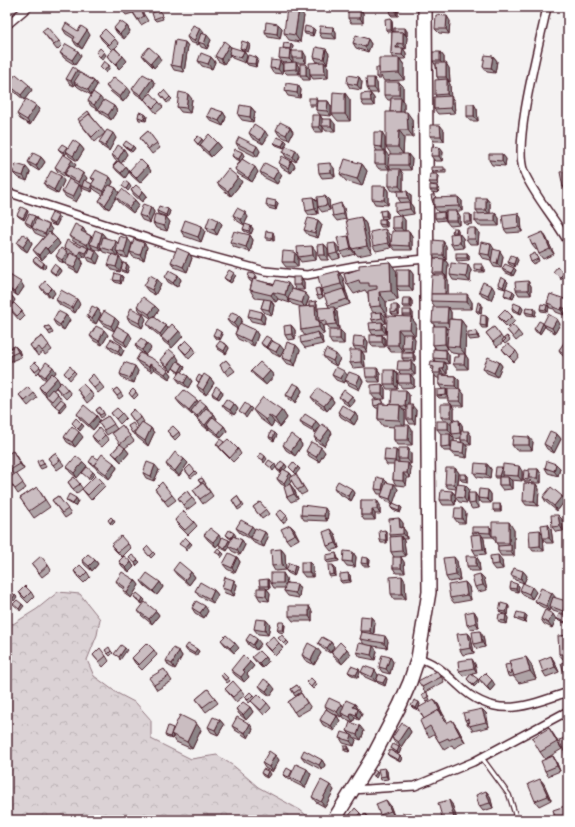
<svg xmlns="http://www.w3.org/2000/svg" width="575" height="827" font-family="Pangolin,sans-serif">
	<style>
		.forest { fill: url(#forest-crowns); stroke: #927880 }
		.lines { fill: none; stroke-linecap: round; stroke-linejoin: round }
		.lane-casing { stroke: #4a1f2b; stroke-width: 6 }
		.street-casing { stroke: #4a1f2b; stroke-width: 10 }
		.highway-casing { stroke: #4a1f2b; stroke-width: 16 }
		.lane { stroke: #fff; stroke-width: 3.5 }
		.street { stroke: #fff; stroke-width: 7 }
		.highway { stroke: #fff; stroke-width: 13 }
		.wall { fill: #aea3a6; stroke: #4a1f2b; fill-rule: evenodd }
		.shaded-wall { fill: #8d8487; stroke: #4a1f2b }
		.building { fill: #cabdc1; stroke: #4a1f2b }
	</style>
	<defs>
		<pattern id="forest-crowns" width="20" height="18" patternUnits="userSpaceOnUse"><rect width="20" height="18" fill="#dbd2d5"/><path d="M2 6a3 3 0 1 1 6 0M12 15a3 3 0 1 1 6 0" fill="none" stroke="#bdb4b7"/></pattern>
	</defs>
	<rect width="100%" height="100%" fill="#f4f2f2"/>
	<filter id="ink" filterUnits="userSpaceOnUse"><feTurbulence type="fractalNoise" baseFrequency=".025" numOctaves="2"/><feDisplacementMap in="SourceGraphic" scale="8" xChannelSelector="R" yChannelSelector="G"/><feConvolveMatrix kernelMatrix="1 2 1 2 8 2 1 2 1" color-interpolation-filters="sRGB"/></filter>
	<g filter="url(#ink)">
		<polygon class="forest" points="58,592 80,594 100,619 97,635 87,660 94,676 117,693 136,703 151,720 151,739 191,759 217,755 235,767 258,787 300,810 312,820 7,820 7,621 13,624 37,609"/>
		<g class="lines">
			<g class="lane-casing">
				<polyline id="lane" points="482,758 509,795 517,820"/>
			</g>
			<g class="street-casing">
				<g id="street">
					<path d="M547 7C540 42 512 143 524 172 535 197 555 218 568 242"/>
					<polyline points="7,25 28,7"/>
					<polyline points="7,192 165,244 265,271 307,275 360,265 426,259"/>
					<path d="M418 658C436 663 445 673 458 685 495 721 526 706 568 692"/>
					<polyline points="351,790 415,786 473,762 568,711"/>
				</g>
			</g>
			<g class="highway-casing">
				<polyline id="highway" points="334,820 374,755 400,705 410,682 418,658 429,592 425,7"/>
			</g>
			<use href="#lane" class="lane"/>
			<use href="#street" class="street"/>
			<use href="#highway" class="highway"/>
		</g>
		<g class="wall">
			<polygon points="121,7 133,7 134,12 143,13 148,21 141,25 133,13 126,15 122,10"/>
			<polygon points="154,7 160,7 161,9 156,11"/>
			<polygon points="388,7 402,7 402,9 397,8 398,11 398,16 392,16 390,14 391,8 389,8"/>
			<polygon points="360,8 363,13 363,23 351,23 348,18"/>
			<polygon points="161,13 163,19 156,21 154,19"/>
			<polygon points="304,16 300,42 289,40 284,33"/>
			<polygon points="391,18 392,21 393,32 388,32 386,30"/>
			<polygon points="450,21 449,34 439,33 435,29"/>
			<polygon points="127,26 130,31 124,39 117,33 114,28"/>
			<polygon points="333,27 336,32 336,39 322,38 319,33"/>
			<polygon points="200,28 203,34 211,40 207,49 201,47 199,43 198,45 190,42 187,37"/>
			<polygon points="282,28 280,39 268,37 265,32"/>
			<polygon points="63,29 78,31 90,35 82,49 76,45 73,40 74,39 66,34"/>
			<polygon points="315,30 313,36 305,34 304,32"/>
			<polygon points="42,31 59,41 62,45 57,50"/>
			<polygon points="407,31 407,36 406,36 407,37 406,49 403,48 406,53 406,59 400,59 404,65 404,80 384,81 381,76 381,79 378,79 376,77 379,68 394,58 391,54 392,32"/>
			<polygon points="99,35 115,39 119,44 115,48 127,61 119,69 111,61 107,56 112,50 102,40"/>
			<polygon points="368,39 371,44 368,52 356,48 353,43"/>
			<polygon points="185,42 188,46 184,72 174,70 171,65"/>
			<polygon points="291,44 293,46 292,51 306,56 306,63 296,63 299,67 299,74 287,74 283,70 283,63 279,58 284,49 283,48"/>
			<polygon points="229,45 231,47 247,56 245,63 232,58 230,55 224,64 218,61 215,56"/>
			<polygon points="250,45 248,52 242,50 240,48"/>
			<polygon points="326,49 329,54 327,64 325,64 328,67 328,78 313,79 310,74 310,80 303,80 300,75 306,64 309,69 319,62 317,62 314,57"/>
			<polygon points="440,52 444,57 444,63 449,68 450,82 448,82 450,84 450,96 454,101 455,113 438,114 434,109 436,96 435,95 439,80 437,77 436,66 433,61"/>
			<polygon points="60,53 81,56 75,65 64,58"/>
			<polygon points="142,55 161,60 154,68 146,60"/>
			<polygon points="493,56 497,61 495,73 487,72 483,67"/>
			<polygon points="211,57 215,62 212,69 202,66 198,61"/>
			<polygon points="256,57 258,59 256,67 248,65 246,63"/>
			<polygon points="280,61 283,66 282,74 273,73 270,68"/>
			<polygon points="80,73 94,81 97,85 91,95 78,87 75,84 74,86 70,84 66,79"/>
			<polygon points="359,77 362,82 361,90 350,88 347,83"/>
			<polygon points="152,79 155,84 146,98 159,102 163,107 156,113 144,99 136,94 132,89"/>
			<polygon points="399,82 403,86 403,100 402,100 404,103 404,112 412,119 413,137 404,137 403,154 412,159 411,170 400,170 403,174 403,191 392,191 389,186 391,169 389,165 389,169 379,169 375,164 377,151 374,146 385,137 385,151 388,156 391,154 386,147 390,112 391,100 388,100 384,95"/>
			<polygon points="377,83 378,93 370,93 367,88"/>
			<polygon points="8,84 32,90 24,100 11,89"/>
			<polygon points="298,85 301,90 300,98 288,96 285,91"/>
			<polygon points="106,86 131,92 123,102 110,91"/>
			<polygon points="370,93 374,98 374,106 364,106 361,101"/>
			<polygon points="160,94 170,97 172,99 167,103"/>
			<polygon points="316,98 317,101 328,101 331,106 331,116 320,115 316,110 316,106 310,106 309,104"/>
			<polygon points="192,99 190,113 181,112 177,107"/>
			<polygon points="350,100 350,121 338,121 332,114"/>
			<polygon points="88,101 103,101 114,106 117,111 111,120 102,114 98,109 98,110 91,106"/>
			<polygon points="251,107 255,112 253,122 242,120 238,115"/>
			<polygon points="40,109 30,125 20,119 17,114"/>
			<polygon points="477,109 478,121 470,121 467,116"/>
			<polygon points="88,111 92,117 105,133 95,142 79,122"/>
			<polygon points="223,112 226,117 223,126 211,121 207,116"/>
			<polygon points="320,115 322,119 335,124 335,131 326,131 323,127 323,132 315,132 312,127"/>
			<polygon points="147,116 146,121 139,120 138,117"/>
			<polygon points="290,127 293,132 289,140 279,135 276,130"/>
			<polygon points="444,130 444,141 434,141 430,136"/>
			<polygon points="148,131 160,148 152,154 140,138"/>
			<polygon points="249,133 268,136 263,144 252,138"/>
			<polygon points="116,138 109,151 103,147 99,142"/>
			<polygon points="194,140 217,142 221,147 211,157 203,150 200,146 200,147"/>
			<polygon points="287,142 284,148 276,145 274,143"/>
			<polygon points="236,143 260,151 257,157 239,148"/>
			<polygon points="80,145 84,150 77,161 69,156 67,152 65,155 60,151 58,149 68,148"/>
			<polygon points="123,145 135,148 132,152 125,147"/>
			<polygon points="439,147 443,152 442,161 435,161 431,156"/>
			<polygon points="283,152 299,155 296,162 286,157"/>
			<polygon points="127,154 121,163 129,171 147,166 151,171 140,183 132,176 129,172 125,178 117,171 113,166 117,161 115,160 112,155"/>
			<polygon points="502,154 506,159 505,166 492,165 489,160"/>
			<polygon points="244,155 242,159 258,172 252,182 238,174 235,169 240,161 234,158 232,156"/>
			<polygon points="41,157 45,162 39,171 31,166 28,162"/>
			<polygon points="291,161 295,166 291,173 282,168 279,163"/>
			<polygon points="362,164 367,171 362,186 346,181 340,174"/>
			<polygon points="76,165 74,167 87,178 85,181 92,184 94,181 91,178 110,177 113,182 111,186 116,188 119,193 135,200 139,205 133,213 119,202 116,197 109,209 103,206 99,201 103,195 95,190 93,188 92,192 84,189 82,186 82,187 80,186 83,190 76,202 66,197 62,192 73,181 69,179 67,177 67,178 58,172 55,167"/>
			<polygon points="334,168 335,177 322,178 319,173"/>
			<polygon points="446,169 446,173 433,173 431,171"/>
			<polygon points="568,171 568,191 566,191 563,187"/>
			<polygon points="30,172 27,181 17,177 13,173"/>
			<polygon points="260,172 282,175 277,184 263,177"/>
			<polygon points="439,176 438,185 431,185 429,182"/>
			<polygon points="238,177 242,182 231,196 221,188 217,183"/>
			<polygon points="64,181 58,194 48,189 44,184"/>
			<polygon points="385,186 388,191 388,205 375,204 372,199"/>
			<polygon points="439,189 438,193 431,192 430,190"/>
			<polygon points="131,190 143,191 147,196 142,202 134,195"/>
			<polygon points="407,191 411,196 411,203 410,203 413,207 414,214 401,216 405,220 405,231 409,231 412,236 412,250 395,250 391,245 395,231 392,228 399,215 395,211 401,203 398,198"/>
			<polygon points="325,196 329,200 330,210 322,212 318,207"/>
			<polygon points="313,197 317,201 318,214 309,215 306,211"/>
			<polygon points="437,198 462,201 462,211 456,211 460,216 460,225 450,226 446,221 446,212 438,212 434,207 434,203 433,203 432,200"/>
			<polygon points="486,198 490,203 490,214 495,213 499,218 499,226 479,226 475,221 479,214 476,210"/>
			<polygon points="276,201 278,203 276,210 268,208 266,205"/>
			<polygon points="341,203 344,208 346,219 337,221 333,216"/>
			<polygon points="151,207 154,212 150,223 142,220 139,215"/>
			<polygon points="168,209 170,211 168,217 158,214 157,211"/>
			<polygon points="27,210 28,212 24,220 19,217 17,215"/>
			<polygon points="444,212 445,215 446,220 437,221 435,218"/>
			<polygon points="388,213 388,218 383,219 387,221 387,227 381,227 379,224 382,219 381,216"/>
			<polygon points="518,213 521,218 522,232 507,233 504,229"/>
			<polygon points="470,214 472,216 472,224 466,225 464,222"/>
			<polygon points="233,215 248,217 244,225 236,220"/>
			<polygon points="35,216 37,219 52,230 51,233 57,239 60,244 51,254 49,252 42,260 37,255 33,250 44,237 35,233 32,228 27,225 25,222"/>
			<polygon points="58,216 60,218 56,226 50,224 48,221"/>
			<polygon points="166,217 170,222 167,231 156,228 153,223"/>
			<polygon points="361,217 366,224 372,253 358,256 354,251 355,254 344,257 341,252 350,239"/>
			<polygon points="318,220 322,225 318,238 308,235 304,230"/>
			<polygon points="222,224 217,235 209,232 206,227"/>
			<polygon points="251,226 253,229 251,234 244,231 243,229"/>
			<polygon points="83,228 86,233 91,236 92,237 102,233 106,238 118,243 132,244 128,258 119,256 118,253 117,256 103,252 102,250 101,251 93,249 92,247 91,249 100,256 97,264 89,261 87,257 84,256 81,259 83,262 78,273 69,268 66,264 59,261 56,256 67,252 64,247 81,247 82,246 73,241 69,236"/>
			<polygon points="458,230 458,233 463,238 464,248 454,249 451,244 454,234 452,232"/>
			<polygon points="181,231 205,231 201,242 184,236"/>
			<polygon points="479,233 478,244 470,244 466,239"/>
			<polygon points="389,234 391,248 376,251 373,246"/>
			<polygon points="250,235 253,240 250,252 234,247 230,242"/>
			<polygon points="274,235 274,241 267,240 265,238"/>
			<polygon points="546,237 554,254 543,259 539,254 538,249 536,250 532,245"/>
			<polygon points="29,238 32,243 27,252 21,248 17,243"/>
			<polygon points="443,241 446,246 446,260 445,260 448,264 447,278 448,280 448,294 472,302 472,309 449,309 451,312 451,319 461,320 466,327 465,354 468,359 468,369 457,369 453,364 459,357 459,354 452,353 448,348 448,349 437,350 433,345 435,326 432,322 435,307 431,301 435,275 433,273 435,258 433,255"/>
			<polygon points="144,243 147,247 144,260 133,257 130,252"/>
			<polygon points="324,244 328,249 328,260 321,260 318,255"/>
			<polygon points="339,248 340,258 333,260 329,255"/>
			<polygon points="494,249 494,250 503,256 501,268 494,267 491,262 491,260 482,258 479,253"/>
			<polygon points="316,251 316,260 301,262 298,257 298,267 286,267 282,262 298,256"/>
			<polygon points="467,253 469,255 469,260 457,261 456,258"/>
			<polygon points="537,255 539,261 533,264 531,262"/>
			<polygon points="192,258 187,272 174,267 171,262"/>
			<polygon points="33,260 46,266 43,269 35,263"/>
			<polygon points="518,260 515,267 509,264 508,262"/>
			<polygon points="123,262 120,272 112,270 108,265"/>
			<polygon points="127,264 129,267 127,273 123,272 121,269"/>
			<polygon points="484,267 484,272 475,272 474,269"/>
			<polygon points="59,268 61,271 57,276 51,272 50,270"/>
			<polygon points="409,269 413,274 413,291 400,291 397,288 398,300 386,302 387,316 384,316 386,323 383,324 385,327 386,334 373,335 370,330 374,323 372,320 374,313 369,307 368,293 367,293 365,290 354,294 347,284 344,274 397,272"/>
			<polygon points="502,269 516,270 513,276 504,272"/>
			<polygon points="471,270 470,282 453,280 450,275"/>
			<polygon points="255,274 257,277 256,280 296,290 293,285 301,277 304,282 304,290 297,290 305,293 309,298 306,307 309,306 316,301 317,304 317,310 318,311 329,307 328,305 325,295 321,289 343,278 346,292 347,294 350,304 335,309 337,312 339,329 330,329 327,325 323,326 321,323 323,327 324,334 320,335 322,337 323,344 305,348 301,343 305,336 301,330 302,307 292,304 290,302 290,303 278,299 276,302 271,301 274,305 272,315 265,313 261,308 264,299 255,298 250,290 252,282 250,281 248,278"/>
			<polygon points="7,275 24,287 18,296 7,289"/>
			<polygon points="178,275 181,280 177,287 168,282 165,277"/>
			<polygon points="236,275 231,283 226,280 224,278"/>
			<polygon points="123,277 121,284 115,282 113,280"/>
			<polygon points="157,279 161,284 155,295 148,291 144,286"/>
			<polygon points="506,280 508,282 505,289 499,287 498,284"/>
			<polygon points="528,281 531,286 531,295 519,295 516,290"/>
			<polygon points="40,287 55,293 51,298 43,291"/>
			<polygon points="319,288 321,290 323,297 319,299 317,296"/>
			<polygon points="479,291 495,291 491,300 482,296"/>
			<polygon points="7,292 11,295 15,300 12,304 22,311 25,316 20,321 12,312 9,308 7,306"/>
			<polygon points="515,293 513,299 506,297 504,295"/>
			<polygon points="410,298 412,301 412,308 404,308 402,306"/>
			<polygon points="56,300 80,304 75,313 60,305"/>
			<polygon points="568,300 568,313 565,312 564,315 556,312 554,309 550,308 547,303"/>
			<polygon points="482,305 481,314 478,313 476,311"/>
			<polygon points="137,306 159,310 154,317 166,326 168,328 183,336 172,348 164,342 161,337 151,329 147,324 152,319 140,311"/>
			<polygon points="521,306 523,309 521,314 513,311 512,308"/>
			<polygon points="399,307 399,315 393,315 391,313"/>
			<polygon points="549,307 548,312 541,311 540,309"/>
			<polygon points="98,309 101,314 96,324 90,321 87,316"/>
			<polygon points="536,311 535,316 527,315 525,312"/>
			<polygon points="262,312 265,317 264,324 251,321 248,316"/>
			<polygon points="413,313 413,318 411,318 416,324 415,336 413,336 415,339 414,353 405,352 403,349 403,352 391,352 386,345 404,317 403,315"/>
			<polygon points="66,315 70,320 64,330 56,325 53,320"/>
			<polygon points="239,315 242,320 240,324 255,330 258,335 254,346 238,339 235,334 237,329 231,325 227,320"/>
			<polygon points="486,316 488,318 487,328 482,328 480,325"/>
			<polygon points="498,316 512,316 515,321 508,328 501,321"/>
			<polygon points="127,317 146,319 142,328 130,322"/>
			<polygon points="115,318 119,322 114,331 103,325 99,320"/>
			<polygon points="543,324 560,324 555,333 546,328 545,326 540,334 536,332 534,329"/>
			<polygon points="291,325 295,330 295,339 288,340 285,335"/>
			<polygon points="49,326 53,333 50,335 45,327"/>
			<polygon points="494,327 503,339 507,336 510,340 505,344 503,342 497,347 486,333"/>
			<polygon points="340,330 344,334 344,344 332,344 329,339"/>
			<polygon points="507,330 518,331 522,336 516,341"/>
			<polygon points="476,331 478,334 479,339 470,340 468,337"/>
			<polygon points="223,334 220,340 215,338 213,335"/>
			<polygon points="108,335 102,345 94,341 90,336"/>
			<polygon points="112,335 132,338 127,347 116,340"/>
			<polygon points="382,335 385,339 385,347 373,347 370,342"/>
			<polygon points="42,336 52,350 45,355 43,352 38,356 30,345"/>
			<polygon points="365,337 368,342 367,352 362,352 364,355 365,367 353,368 350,363 356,350 353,346"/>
			<polygon points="568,339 568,359 562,355 559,350"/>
			<polygon points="273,341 284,350 280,357 272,353 269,349 268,349 263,346 261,343"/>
			<polygon points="107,345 121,345 124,350 121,356 111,350"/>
			<polygon points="135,345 151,348 145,355 138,350"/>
			<polygon points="227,345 229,348 226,354 218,349 216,346"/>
			<polygon points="296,345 300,350 295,366 286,363 282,358"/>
			<polygon points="15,346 19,350 21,357 9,362 7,359 7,349"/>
			<polygon points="179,347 193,347 196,352 189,359"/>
			<polygon points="502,349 516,351 519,356 514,362 506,354"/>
			<path d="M449 355V364L445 363 447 366V374H443V375L455 376 459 380V389L464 394V406H452L454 409V420L462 425 463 431 471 435V445H466L468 448 467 458 455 456 451 451H444L441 447V434L437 429 444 421 441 417 451 404 448 401V390H446L447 392 448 398H439L437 396 442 389 439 385V378H437L433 373V371L430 366 435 361 433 358ZM452 432V434L455 439 461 438V440L462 442H454V438L450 434H452Z"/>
			<polygon points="323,356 340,359 336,366 327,361"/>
			<polygon points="415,356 415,361 404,361 402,358"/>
			<polygon points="136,360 168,370 172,375 169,379 154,369 152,372 140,365"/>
			<polygon points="160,360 179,360 178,361 183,365 185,367 182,372 192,381 188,388 180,383 176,378 179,373 175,370 173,368 174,366 171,371 164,365"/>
			<polygon points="226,360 235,371 228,376 220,365"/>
			<polygon points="411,361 415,366 415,375 411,375 414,379 414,387 402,388 398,383 401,374 397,370"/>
			<polygon points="499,362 502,366 497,377 487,373 483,368"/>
			<polygon points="30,366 40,367 41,369 56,372 54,375 60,383 68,390 71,394 66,399 56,388 53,390 58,394 61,399 55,406 42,392 39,387 46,380 42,377 39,372 40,371 37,374"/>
			<polygon points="377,368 380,373 380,382 369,382 366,377"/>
			<polygon points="394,370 398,375 397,389 387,389 384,384"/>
			<polygon points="74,371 76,373 70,380 64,373"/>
			<polygon points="138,371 134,383 123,379 120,374"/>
			<polygon points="251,371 270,371 274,376 266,385 255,376"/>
			<polygon points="332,375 348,375 363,381 359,390 349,385 346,381 344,383 336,380"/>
			<polygon points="202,377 210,378 214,383 206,395 200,391 197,386 199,383 196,380"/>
			<polygon points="87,380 100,383 104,388 98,393"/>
			<polygon points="382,384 385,389 385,399 382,399 383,401 384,404 391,405 406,390 409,395 409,405 416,410 415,424 410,424 407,419 407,411 404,410 405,412 405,425 412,430 412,445 397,445 394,440 394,427 383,426 378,419 378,408 376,408 374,406 380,399 375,399 371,394"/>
			<polygon points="299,386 302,391 295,403 289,400 286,395"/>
			<polygon points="117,388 123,396 119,399 113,391"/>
			<polygon points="77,389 91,392 94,397 87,403"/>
			<polygon points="221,390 223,393 219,399 213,396 212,393"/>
			<polygon points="136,392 138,395 134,399 129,393"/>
			<polygon points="34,393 37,398 28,406 19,395"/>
			<polygon points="352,396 355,401 350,407 343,402 339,397"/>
			<polygon points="311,397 331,397 334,402 327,411 315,402"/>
			<polygon points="176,399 198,402 206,405 209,410 214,414 217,419 216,420 224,426 227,431 221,438 209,429 208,430 201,424 198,419 193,414 192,415 180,404"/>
			<polygon points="234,404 238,409 234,415 226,410 222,405"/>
			<polygon points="100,407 105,415 101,418 96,410"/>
			<polygon points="253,410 282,410 287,418 280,427 274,422 271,427 259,418"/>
			<polygon points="338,412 355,413 358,418 354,425 341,417"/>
			<polygon points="111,413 122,413 126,418 120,424"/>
			<polygon points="77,414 100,421 108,416 117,429 107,435 99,423 93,430 80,419"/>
			<polygon points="129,414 141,417 144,422 143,423 151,428 154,433 148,446 138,438 135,434 134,435 128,426 137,429 140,426 138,427"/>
			<polygon points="300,421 316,421 320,426 315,433 303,426"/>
			<polygon points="122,425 134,441 125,448 129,453 121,462 112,453 120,444"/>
			<polygon points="329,429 332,433 324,446 317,442 314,437"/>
			<polygon points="167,431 179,432 180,435 175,440"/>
			<polygon points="275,433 277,435 274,441 270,439 269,437"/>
			<polygon points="557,434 561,439 554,453 547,449 544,444"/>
			<polygon points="105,435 109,440 102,447 95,441 92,436"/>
			<polygon points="64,437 83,437 75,447 67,442"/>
			<polygon points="299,440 302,445 295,456 286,450 283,445"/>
			<polygon points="224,442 238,449 241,454 233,462 223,452 216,444"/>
			<polygon points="533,442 532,450 516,450 512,445"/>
			<polygon points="408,448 411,453 411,464 408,464 411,468 410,478 407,478 406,486 396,485 393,480 394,465 387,465 384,460 396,450 398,453"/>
			<polygon points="306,451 325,452 319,462 309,456"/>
			<polygon points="55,453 64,465 57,470 48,458"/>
			<polygon points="16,456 24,469 16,474 26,488 18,494 8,479 14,475 10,470"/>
			<polygon points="98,459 114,463 117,468 109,479 97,470 96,468 91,464 89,462"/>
			<polygon points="184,459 188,463 179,476 169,469 166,464"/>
			<polygon points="44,462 46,467 41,469 39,466"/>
			<polygon points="83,462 87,466 77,478 70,472 67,467"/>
			<polygon points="285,464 287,467 284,470 290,473 292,476 299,479 307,492 301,495 291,480 289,485 294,489 298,499 291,502 287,497 285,486 281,484 277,479 281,473 278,471 276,468"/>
			<polygon points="487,464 491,469 490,479 477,477 474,473"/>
			<polygon points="556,464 560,468 558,476 548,473 545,468"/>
			<polygon points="455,468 459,473 458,484 469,489 468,493 478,498 479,508 472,509 469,504 468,494 467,503 459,502 456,498 455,505 443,505 440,500 452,491 455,495 456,489 448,488 445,484"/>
			<polygon points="503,468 522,471 522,481 511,480 512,481 512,489 503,490 499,485 499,478 496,478 495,476"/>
			<polygon points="538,469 541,474 541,483 532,483 530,480 530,482 525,482 523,479 529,471"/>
			<polygon points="159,470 154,481 146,478 143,473"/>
			<polygon points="185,470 195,471 197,473 191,478"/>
			<polygon points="466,474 468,476 468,482 462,481 460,479"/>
			<polygon points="74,477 83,489 102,481 105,486 91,500 86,494 82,489 76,494 68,482"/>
			<polygon points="202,478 206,484 205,484 213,496 203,504 193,490 201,484 198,480"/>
			<polygon points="387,482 398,489 393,503 402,508 400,513 393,510 391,508 393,504 385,501 381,496 382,494 378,494 375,489"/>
			<polygon points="536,484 539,489 538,506 526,505 523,501"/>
			<polygon points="37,487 50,507 34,518 20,498"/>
			<polygon points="334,488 352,489 355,493 351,501 338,493"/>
			<polygon points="155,489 172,495 176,500 168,506"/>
			<polygon points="488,490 491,494 491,503 482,503 478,498"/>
			<polygon points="187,491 196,503 187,510 178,498"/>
			<polygon points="58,496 71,514 65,518 52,500"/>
			<polygon points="237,496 244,506 238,510 232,500"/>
			<polygon points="543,497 565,501 557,511 546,502"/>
			<polygon points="76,498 78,501 75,506 68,502 66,500"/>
			<polygon points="361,500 380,505 380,514 375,514 375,520 364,520 361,515"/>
			<polygon points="260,502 269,514 262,519 253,507"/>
			<polygon points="500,504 501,507 501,512 495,512 493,510"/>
			<polygon points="328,513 327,521 304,520 301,515"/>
			<polygon points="466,513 465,523 458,523 454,518"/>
			<polygon points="276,514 287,516 288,519 283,523"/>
			<polygon points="399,518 403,523 403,528 406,532 407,539 403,539 404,541 406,556 400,557 404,562 405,573 396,573 393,568 394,557 391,552 391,537 390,535"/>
			<polygon points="562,519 563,531 556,532 552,527"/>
			<polygon points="175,520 194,522 197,526 188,535 178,525"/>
			<polygon points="290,525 294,529 299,539 290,544 286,539"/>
			<polygon points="490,527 492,530 514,530 514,556 501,556 498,551 498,546 493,537 483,537 484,539 486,554 476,555 473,550 474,535 472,532"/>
			<polygon points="236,528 265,532 268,537 264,547 254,543 251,538 251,539 240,533"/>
			<polygon points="551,529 553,543 546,543 543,539 544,551 533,551 530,547 540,530 542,534"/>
			<polygon points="385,530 387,533 387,543 381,543 380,540"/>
			<polygon points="335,534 339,548 331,551 327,546"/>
			<polygon points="204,535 222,539 230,542 232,540 228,537 226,535 236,536 235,537 242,540 245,545 240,555 232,551 229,547 227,551 221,548 219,545 220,542 216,547 208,540"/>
			<polygon points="128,544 131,548 122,557 115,550 111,545"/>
			<polygon points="281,549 285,554 286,570 275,571 272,566"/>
			<polygon points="144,550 153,552 155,554 151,558"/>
			<polygon points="353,552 356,557 355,567 347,566 343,561"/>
			<polygon points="336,553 337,556 339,561 328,563 326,561"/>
			<polygon points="476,556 479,561 480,571 470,571 467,566"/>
			<polygon points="237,557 240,562 235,573 227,569 223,564"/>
			<polygon points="368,558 370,560 369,566 363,566 361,563"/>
			<polygon points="82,560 95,560 98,564 92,571 85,565"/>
			<polygon points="502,560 503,569 495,570 491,565"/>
			<polygon points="119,561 131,562 134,567 129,572 122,566"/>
			<polygon points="457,561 460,580 449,582 446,577"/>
			<polygon points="32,564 48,565 51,570 42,577"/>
			<polygon points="333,565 335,567 336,576 330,577 329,575"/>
			<polygon points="313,566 313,577 305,577 301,572"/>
			<polygon points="297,567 294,576 288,573 286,571"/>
			<polygon points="173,570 191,572 195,577 189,585 177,575"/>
			<polygon points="74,571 87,572 90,577 84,583 77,576"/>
			<polygon points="523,571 527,576 524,583 515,580 511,575"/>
			<polygon points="350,575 351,582 342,583 340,581"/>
			<polygon points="286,578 287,583 300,589 299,598 288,596 284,591 285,588 274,588 271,583"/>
			<polygon points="484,578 487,590 478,592 475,587"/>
			<polygon points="268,579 269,581 270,588 267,589 270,593 269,601 260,600 257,595 260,588 260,586"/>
			<polygon points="135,580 139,585 131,598 126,595 123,590 124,589 119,586 116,581"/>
			<polygon points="234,580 237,585 234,596 225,593 222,588"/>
			<polygon points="141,581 160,582 163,587 157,595 145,586"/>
			<polygon points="405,581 406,599 394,599 391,594"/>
			<polygon points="465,582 469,587 471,600 454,603 450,598"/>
			<polygon points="519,586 518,592 511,590 510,588"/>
			<polygon points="214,590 218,595 213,603 199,596 195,591"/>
			<polygon points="520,590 536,592 532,599 523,595"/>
			<polygon points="19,592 31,592 34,597 28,603 22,597"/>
			<polygon points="134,597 143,598 145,600 142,604 136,599"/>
			<polygon points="555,598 568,604 568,611 566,615 553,611 551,608 549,611 539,605 535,601"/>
			<polygon points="508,605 509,607 508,615 501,613 499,611"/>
			<polygon points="192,608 208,611 204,618 195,613"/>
			<polygon points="138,611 156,611 159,615 152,624 142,616"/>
			<polygon points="312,611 312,621 293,621 289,616"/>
			<polygon points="474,611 477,616 479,628 470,629 467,625"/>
			<polygon points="506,615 508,618 507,624 500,623 498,620"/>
			<polygon points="527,616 525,623 517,620 515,618"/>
			<polygon points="371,617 375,622 374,634 388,641 387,648 366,645 377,651 375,660 360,657 357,652 364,644 360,639 362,633 360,631"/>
			<polygon points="568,617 568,624 559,621 557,619"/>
			<polygon points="541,619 556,619 552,628 544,624"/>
			<polygon points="266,620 270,625 268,635 258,634 254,629"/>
			<polygon points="284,622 285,625 284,633 279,632 277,630"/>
			<polygon points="468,633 471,637 474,653 463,655 460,650"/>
			<polygon points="568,635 568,659 563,659 559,654"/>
			<polygon points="483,636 485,647 477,649 474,644"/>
			<polygon points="278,638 287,641 289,643 286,646"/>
			<polygon points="221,640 239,648 234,653 225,645"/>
			<polygon points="246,640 261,644 256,650 249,645"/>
			<polygon points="331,642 334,647 330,653 322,648 318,643"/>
			<polygon points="279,643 283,648 275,656 268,649 264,644"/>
			<polygon points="185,648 199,651 196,656 187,651"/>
			<polygon points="105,650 111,651 113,653 110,656"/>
			<polygon points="154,650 157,655 142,670 135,663 132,658"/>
			<polygon points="179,651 182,656 175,669 169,666 166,661"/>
			<polygon points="331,652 351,654 342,664 334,657"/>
			<polygon points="321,653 314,665 305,660 302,655"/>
			<polygon points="93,655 106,656 109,661 103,667"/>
			<polygon points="551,656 554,661 559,672 546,677 543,672"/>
			<polygon points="252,657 265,657 268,662 262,668 256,662"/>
			<polygon points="390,657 393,662 390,674 382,672 379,667"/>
			<polygon points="568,661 568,678 564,673"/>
			<polygon points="250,662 254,666 247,674 249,677 244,682 235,675 231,670"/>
			<polygon points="475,664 477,673 472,674 479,682 474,687 467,679 471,674 463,676 459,671"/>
			<polygon points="531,664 536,679 519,683 513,676 509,677 507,674"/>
			<polygon points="164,669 172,681 157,690 154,685"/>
			<polygon points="359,669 360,672 358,678 350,674 348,672"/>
			<polygon points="361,672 378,675 376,682 365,677"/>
			<polygon points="223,673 230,681 227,683 222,677"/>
			<polygon points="441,676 444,682 425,692 422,687"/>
			<polygon points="387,679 385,686 378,683 376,681"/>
			<polygon points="479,679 495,685 490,691 483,684"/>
			<polygon points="306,682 315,682 317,685 313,689"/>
			<polygon points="297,685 301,692 295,696 291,689"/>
			<polygon points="259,686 275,689 270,696 263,691"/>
			<polygon points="208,689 218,703 206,712 196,699"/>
			<polygon points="225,689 241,690 245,695 236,702"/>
			<polygon points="250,692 255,697 267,703 271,708 264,715 255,705 251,701 249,703 245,697"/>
			<polygon points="301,693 311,708 297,716 288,702"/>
			<polygon points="428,695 430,700 426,701 424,699"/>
			<polygon points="355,704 362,714 359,720 355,718 353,722 344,718 342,715 341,717 328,711 337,716 340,721 334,731 323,725 320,720 328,711 325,706 343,706"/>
			<polygon points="420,704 419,707 438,704 447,723 457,727 465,742 454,748 452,745 444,750 434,734 429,737 424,730 424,719 419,709 418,710 413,708 411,706"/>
			<polygon points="250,707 253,712 246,720 239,714 236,709"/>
			<polygon points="486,713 489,727 473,731 469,724 468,725 465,720"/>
			<polygon points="220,720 224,725 218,735 211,732 208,727"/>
			<polygon points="232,726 253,729 248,738 235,730"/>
			<polygon points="408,727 411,732 401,747 395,743 392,738"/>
			<polygon points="549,728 562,749 547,758 553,756 556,761 560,771 548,776 545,771 545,759 540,752"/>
			<polygon points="174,729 201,730 192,749 176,742 173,736 172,739 166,737 165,735"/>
			<polygon points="347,731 364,731 361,740 353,737 356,740 354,746 343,743 340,738 350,734"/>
			<polygon points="399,747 401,749 399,754 392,751 391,748"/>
			<polygon points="344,749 350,749 349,752 345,751"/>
			<polygon points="387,754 400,756 402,758 400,762 389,756"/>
			<polygon points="275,755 279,760 272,772 265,768 262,763"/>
			<polygon points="301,756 322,760 325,765 322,770 305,761"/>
			<polygon points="292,771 311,774 305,788 293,782 291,779 290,780 285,777 283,775"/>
			<polygon points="387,771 388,779 381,780 380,777"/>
			<polygon points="261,773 270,774 267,778 263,776"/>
			<polygon points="540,779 544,784 551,800 539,806 535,801"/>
			<polygon points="334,790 325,807 316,802 312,797"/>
			<polygon points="486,791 490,796 493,808 483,811 479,806"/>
			<polygon points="452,804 457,820 443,820"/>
			<polygon points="390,805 394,816 384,820 380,815"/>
		</g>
		<g class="shaded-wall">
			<polygon points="131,7 133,7 134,13 131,8"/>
			<polygon points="299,8 304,16 300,42 295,35"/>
			<polygon points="360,8 363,13 363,23 360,18"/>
			<polygon points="396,8 398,11 398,16 396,14"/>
			<polygon points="447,16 450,21 449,34 446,29"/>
			<polygon points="391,18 392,21 393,32 391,30"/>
			<polygon points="278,24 282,28 280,39 277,34"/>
			<polygon points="127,26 130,31 124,39 120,34"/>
			<polygon points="333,27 336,32 336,39 332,34"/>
			<polygon points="200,28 204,33 199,43 198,42 199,43 198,45 194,41"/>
			<polygon points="313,28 315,30 313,36 312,33"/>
			<polygon points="405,28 407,31 407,36 405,34"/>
			<polygon points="87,30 90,35 82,49 78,44"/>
			<polygon points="403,32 407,37 406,49 403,44"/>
			<polygon points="207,35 211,40 207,49 204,44"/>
			<polygon points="368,39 371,44 368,52 365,47"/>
			<polygon points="185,42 188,46 184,72 181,67"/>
			<polygon points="248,43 250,45 248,52 246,50"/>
			<polygon points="397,43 400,48 396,48"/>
			<polygon points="291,44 293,46 292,51 290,49"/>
			<polygon points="229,45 233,50 229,54 230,55 224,64 221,59"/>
			<polygon points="403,48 406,53 406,59 402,55"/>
			<polygon points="290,49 293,54 292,58 293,60 293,63 289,59"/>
			<polygon points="326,49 329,54 327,64 324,59"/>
			<polygon points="78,51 81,56 75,65 72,60"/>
			<polygon points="244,51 247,56 245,63 241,58"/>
			<polygon points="303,51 306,56 306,63 303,58"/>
			<polygon points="104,52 106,55 102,60 100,57"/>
			<polygon points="440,52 444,57 444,66 440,61"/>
			<polygon points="158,55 161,60 154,68 151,63"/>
			<polygon points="123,56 127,61 119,69 116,64"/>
			<polygon points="493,56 497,61 495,73 491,68"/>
			<polygon points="211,57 215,62 212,69 208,64"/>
			<polygon points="256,57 258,59 256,67 255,64"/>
			<polygon points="399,58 404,65 404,80 399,73"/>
			<polygon points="280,61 283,66 282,74 278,69"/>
			<polygon points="296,62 299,67 299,74 296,69"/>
			<polygon points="324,62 328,67 328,78 325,74"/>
			<polygon points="446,63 449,68 450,82 446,77"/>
			<polygon points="306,64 310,69 310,80 306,75"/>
			<polygon points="109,65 110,67 106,73 104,71"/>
			<polygon points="77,70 81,75 74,82 75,84 74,86 71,81"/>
			<polygon points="359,77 362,82 361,90 357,85"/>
			<polygon points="374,78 377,83 378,93 374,88"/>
			<polygon points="152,79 155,84 144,100 141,95"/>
			<polygon points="447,79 450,84 451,99 447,94"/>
			<polygon points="94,81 97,85 91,95 88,90"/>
			<polygon points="399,82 403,86 403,100 399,95"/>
			<polygon points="29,85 32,90 24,100 21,95"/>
			<polygon points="298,85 301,90 300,98 297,93"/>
			<polygon points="127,87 131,92 123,102 120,97"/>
			<polygon points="345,93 350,100 350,121 345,114"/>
			<polygon points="370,93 374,98 374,106 371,101"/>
			<polygon points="188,94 192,99 190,113 186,108"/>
			<polygon points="451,96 454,101 455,113 451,108"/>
			<polygon points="100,97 104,102 98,110 94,105"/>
			<polygon points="401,98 404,103 404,118 400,113"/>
			<polygon points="328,101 331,106 331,116 327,111"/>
			<polygon points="474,104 477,109 478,121 474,116"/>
			<polygon points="36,105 40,109 30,125 27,120"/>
			<polygon points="114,106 117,111 111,120 108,115"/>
			<polygon points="251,107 255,112 253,122 250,117"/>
			<polygon points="223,112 226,117 223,126 219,121"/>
			<polygon points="407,112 412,119 413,137 408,130"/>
			<polygon points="145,114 147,116 146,121 144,119"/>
			<polygon points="320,115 323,120 322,126 323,127 323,132 319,127"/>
			<polygon points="331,119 335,124 335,131 331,126"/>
			<polygon points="440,125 444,130 444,141 441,136"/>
			<polygon points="290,127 293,132 289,140 286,135"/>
			<polygon points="399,130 404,137 403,154 398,147"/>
			<polygon points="265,131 268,136 263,144 260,140"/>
			<polygon points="382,132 385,137 385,152 381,147"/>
			<polygon points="113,133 116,138 109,151 105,146"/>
			<polygon points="202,139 204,142 200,147 198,144"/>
			<polygon points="285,140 287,142 284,148 282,146"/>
			<polygon points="217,142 221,147 211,157 208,152"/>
			<polygon points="80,145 84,150 77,161 73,156"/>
			<polygon points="133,146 135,148 132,152 130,150"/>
			<polygon points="257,146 260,151 257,157 254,152"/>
			<polygon points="67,147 68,149 66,151 67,152 65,155 63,152"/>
			<polygon points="439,147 443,152 442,161 439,156"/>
			<polygon points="124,149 127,154 121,164 118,159"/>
			<polygon points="296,150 299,155 296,162 293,157"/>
			<polygon points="385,151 389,156 389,169 385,164"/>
			<polygon points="242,152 244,155 241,162 239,159"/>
			<polygon points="408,154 412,159 411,170 408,165"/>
			<polygon points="502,154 506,159 505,166 502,161"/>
			<polygon points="41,157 45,162 39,171 36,166"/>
			<polygon points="72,160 76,165 68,176 65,174 67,177 67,178 64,173"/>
			<polygon points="291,161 295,166 291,173 288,168"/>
			<polygon points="330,163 334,168 335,177 331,172"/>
			<polygon points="362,164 367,171 362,186 357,179"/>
			<polygon points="147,166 151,171 140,183 136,178"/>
			<polygon points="26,167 30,172 27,181 23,176"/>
			<polygon points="126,167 129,172 125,178 121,173"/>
			<polygon points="255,167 258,172 252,182 248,178"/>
			<polygon points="400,169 403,174 403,191 399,186"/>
			<polygon points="278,170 282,175 277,184 273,179"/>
			<polygon points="83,173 87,178 82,187 78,182"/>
			<polygon points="437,174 439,176 438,185 437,182"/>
			<polygon points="61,176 64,181 58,194 54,190"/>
			<polygon points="110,177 113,182 106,196 103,191"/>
			<polygon points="238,177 242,182 231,196 228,191"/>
			<polygon points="129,184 131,187 128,191 126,189"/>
			<polygon points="79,185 83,190 76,202 73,197"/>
			<polygon points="91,185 93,188 92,192 90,189"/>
			<polygon points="385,186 388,191 388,205 384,200"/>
			<polygon points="437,186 439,189 438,193 437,190"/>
			<polygon points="116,188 119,193 109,209 105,205"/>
			<polygon points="143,191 147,196 142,202 139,197"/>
			<polygon points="407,191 411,196 411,203 408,198"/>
			<polygon points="325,196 329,200 330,210 327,205"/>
			<polygon points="313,197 317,201 318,214 315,209"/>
			<polygon points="458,197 462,201 462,211 459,206"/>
			<polygon points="486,198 490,203 490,215 486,210"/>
			<polygon points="135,200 139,205 133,213 129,208"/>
			<polygon points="276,201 278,203 276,210 275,207"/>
			<polygon points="409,202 413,207 414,214 410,209"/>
			<polygon points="341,203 344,208 346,219 343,214"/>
			<polygon points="151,207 154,212 150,223 147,218"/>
			<polygon points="168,209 170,211 168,217 166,215"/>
			<polygon points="27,210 28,212 24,220 23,218"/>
			<polygon points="386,210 388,213 388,218 386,216"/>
			<polygon points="457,211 460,216 460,225 457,221"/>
			<polygon points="245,212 248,217 244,225 241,220"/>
			<polygon points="444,212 445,215 446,220 444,218"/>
			<polygon points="495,213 499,218 499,226 495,221"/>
			<polygon points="518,213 521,218 522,232 519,227"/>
			<polygon points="470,214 472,216 472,224 471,222"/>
			<polygon points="401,215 405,220 405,233 401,228"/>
			<polygon points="35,216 37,219 32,228 31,225"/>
			<polygon points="58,216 60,218 56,226 54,224"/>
			<polygon points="166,217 170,222 167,231 164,226"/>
			<polygon points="361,217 366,224 372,253 367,246"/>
			<polygon points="385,219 387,221 387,227 385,225"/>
			<polygon points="218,220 222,224 217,235 214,230"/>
			<polygon points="318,220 322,225 318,238 315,233"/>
			<polygon points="49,225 52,230 48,239 45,234"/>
			<polygon points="202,226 205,231 201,242 198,237"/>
			<polygon points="251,226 253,229 251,234 249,231"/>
			<polygon points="83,228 86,233 85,236 81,231"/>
			<polygon points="457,228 458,230 458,235 456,232"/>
			<polygon points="475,228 479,233 478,244 475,239"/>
			<polygon points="385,229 389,234 391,248 388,243"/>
			<polygon points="409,231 412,236 412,250 409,246"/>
			<polygon points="273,232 274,235 274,241 272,238"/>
			<polygon points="543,232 546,237 554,254 550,249"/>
			<polygon points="102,233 106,238 100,247 102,250 101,251 98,247"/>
			<polygon points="459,233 463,238 464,248 460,243"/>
			<polygon points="250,235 253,240 250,252 246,247"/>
			<polygon points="91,236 95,241 90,244 92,247 90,250 87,245"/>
			<polygon points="348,236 352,241 352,249 354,251 355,254 351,249"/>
			<polygon points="29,238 32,243 27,252 23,247"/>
			<polygon points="57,239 60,244 51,254 47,249"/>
			<polygon points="128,239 132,244 128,258 124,253"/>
			<polygon points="116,241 120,246 116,251 118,253 117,256 113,251"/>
			<polygon points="443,241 446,246 446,260 443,255"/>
			<polygon points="144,243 147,247 144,260 140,255"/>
			<polygon points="335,243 339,248 340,258 337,253"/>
			<polygon points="324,244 328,249 328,260 325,255"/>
			<polygon points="491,244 494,249 492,260 489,255"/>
			<polygon points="312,246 316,251 316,260 313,255"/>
			<polygon points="45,247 49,252 42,260 39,255"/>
			<polygon points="8,248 11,253 7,258 7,249"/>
			<polygon points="88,248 91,253 87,256 85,253"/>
			<polygon points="80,251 84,256 81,259 78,255"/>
			<polygon points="96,251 100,256 97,264 93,259"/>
			<polygon points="500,251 503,256 501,268 497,263"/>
			<polygon points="67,252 70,257 66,265 62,260"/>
			<polygon points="295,252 298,257 298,267 294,262"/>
			<polygon points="189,253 192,258 187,272 183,267"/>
			<polygon points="467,253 469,255 469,260 467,258"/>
			<polygon points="79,257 83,262 78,273 74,268"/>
			<polygon points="119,257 123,262 120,272 116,267"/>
			<polygon points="516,257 518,260 515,267 514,264"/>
			<polygon points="444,259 448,264 447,278 443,273"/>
			<polygon points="390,262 397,272 397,288 398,300 391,291"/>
			<polygon points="44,263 46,266 43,269 42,267"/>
			<polygon points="127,264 129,267 127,273 125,271"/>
			<polygon points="482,264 484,267 484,272 482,270"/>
			<polygon points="468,265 471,270 470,282 466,277"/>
			<polygon points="59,268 61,271 57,276 55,274"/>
			<polygon points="514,268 516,270 513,276 511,273"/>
			<polygon points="409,269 413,274 413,291 409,286"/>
			<polygon points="338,271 343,278 346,292 341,284"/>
			<polygon points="234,273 236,275 231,283 229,281"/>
			<polygon points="564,273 565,275 561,280 560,277"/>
			<polygon points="255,274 257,277 256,283 254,280"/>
			<polygon points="121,275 123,277 121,284 120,281"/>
			<polygon points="178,275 181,280 177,287 173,283"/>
			<polygon points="445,275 448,280 448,299 445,294"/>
			<polygon points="301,277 304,282 304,290 301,285"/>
			<polygon points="157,279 161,284 155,295 152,290"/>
			<polygon points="506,280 508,282 505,289 503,287"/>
			<polygon points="528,281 531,286 531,295 528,290"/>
			<polygon points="21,282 24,287 18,296 14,292"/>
			<polygon points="288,283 293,290 288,299 290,302 290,303 285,295"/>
			<polygon points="492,286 495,291 491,300 488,295"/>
			<polygon points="52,288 55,293 51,298 47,293"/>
			<polygon points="319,288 321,290 323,297 321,295"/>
			<polygon points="343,289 347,294 350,304 347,299"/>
			<polygon points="513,291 515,293 513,299 511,297"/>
			<polygon points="273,292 278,299 276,302 271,295"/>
			<polygon points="379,292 386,302 387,316 380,306"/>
			<polygon points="305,293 309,298 305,308 302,303"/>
			<polygon points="467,294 472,302 472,309 467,302"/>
			<polygon points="11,295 15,300 10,308 7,304 7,302"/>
			<polygon points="410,298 412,301 412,308 410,306"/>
			<polygon points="77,299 80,304 75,313 72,308"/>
			<polygon points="271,300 274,305 272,315 269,310"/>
			<polygon points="316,301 317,304 317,310 320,313 319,321 323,327 324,334 319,327 316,320 315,306"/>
			<polygon points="481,303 482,305 481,314 479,311"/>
			<polygon points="397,305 399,307 399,315 397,312"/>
			<polygon points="547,305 549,307 548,312 546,310"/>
			<polygon points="155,306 159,310 152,319 149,314"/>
			<polygon points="521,306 523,309 521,314 519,312"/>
			<polygon points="334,307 337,312 339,329 336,324"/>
			<polygon points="448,307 451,312 451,327 447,322"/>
			<polygon points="562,307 565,312 564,315 561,310"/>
			<polygon points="534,308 536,311 535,316 533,314"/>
			<polygon points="98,309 101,314 96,324 92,319"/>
			<polygon points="411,310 413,313 413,318 411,315"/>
			<polygon points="262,312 265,317 264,324 260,319"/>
			<polygon points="381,312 385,316 386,323 382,318"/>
			<polygon points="143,314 146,319 142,328 139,323"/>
			<polygon points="66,315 70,320 64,330 60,325"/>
			<polygon points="239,315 242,320 238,329 234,324"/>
			<polygon points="486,316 488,318 487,328 486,326"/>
			<polygon points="411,317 416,324 415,336 410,329"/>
			<polygon points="115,318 119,322 114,331 111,326"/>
			<polygon points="557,319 560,324 555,333 552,328"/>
			<polygon points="461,320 466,327 465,354 468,359 468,369 464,364 465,354 459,347"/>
			<polygon points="382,322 385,327 386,334 382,329"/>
			<polygon points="543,323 545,326 540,334 539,332"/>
			<polygon points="291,325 295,330 295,339 292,334"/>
			<polygon points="166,326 170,331 164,339 160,334"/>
			<polygon points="445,326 448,331 447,346 448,349 445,344"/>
			<polygon points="398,329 404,336 402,348 403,349 403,352 398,345"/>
			<polygon points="104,330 108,335 102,345 99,341"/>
			<polygon points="255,330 258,335 254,346 250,341"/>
			<polygon points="340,330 344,334 344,344 340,339"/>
			<polygon points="179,331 183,336 172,348 168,343"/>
			<polygon points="476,331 478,334 479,339 477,336"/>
			<polygon points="221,332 223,334 220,340 219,338"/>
			<polygon points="318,332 322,337 323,344 320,339"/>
			<polygon points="129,333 132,338 127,347 124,342"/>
			<polygon points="412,334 415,339 414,353 411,348"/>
			<polygon points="382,335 385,339 385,347 382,342"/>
			<polygon points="365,337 368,342 367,352 364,347"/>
			<polygon points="271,339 273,341 268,349 266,347"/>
			<polygon points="147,343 151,348 145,355 142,350"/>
			<polygon points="121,345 124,350 121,356 118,351"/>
			<polygon points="227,345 229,348 226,354 224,351"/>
			<polygon points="280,345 284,350 280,357 276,352"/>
			<polygon points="296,345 300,350 295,366 291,361"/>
			<polygon points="15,346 19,350 21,357 18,352"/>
			<polygon points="361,350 364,355 365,367 361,362"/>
			<polygon points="446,350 449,355 449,364 446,359"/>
			<polygon points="413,353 415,356 415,361 413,358"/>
			<polygon points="336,354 340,359 336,366 333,361"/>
			<polygon points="176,355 179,360 171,371 167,366"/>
			<polygon points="411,361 415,366 415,375 411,370"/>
			<polygon points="444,362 447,366 447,374 443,369"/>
			<polygon points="499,362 502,366 497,377 494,373"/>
			<polygon points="150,364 154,369 152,372 149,367"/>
			<polygon points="183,365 185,367 181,374 179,372"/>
			<polygon points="135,366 138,371 134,383 130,378"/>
			<polygon points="53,367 56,372 49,382 45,377"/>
			<polygon points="377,368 380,373 380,382 377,377"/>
			<polygon points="440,369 443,374 443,378 440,373"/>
			<polygon points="168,370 172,375 169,379 165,374"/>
			<polygon points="394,370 398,375 397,389 394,384"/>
			<polygon points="270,371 274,376 266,385 262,380"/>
			<polygon points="344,371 348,376 344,383 341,379"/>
			<polygon points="410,374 414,379 414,387 411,383"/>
			<polygon points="188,376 192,381 188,388 184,383"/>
			<polygon points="360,376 363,381 359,390 356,385"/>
			<polygon points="455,376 459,380 459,390 455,386"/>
			<polygon points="57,378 60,383 47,397 44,392"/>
			<polygon points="210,378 214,383 206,395 203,390"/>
			<polygon points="382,384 385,389 385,399 382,394"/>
			<polygon points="299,386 302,391 295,403 292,398"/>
			<polygon points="446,389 447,392 448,398 446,395"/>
			<polygon points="460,389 464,394 464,406 460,401"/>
			<polygon points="221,390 223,393 219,399 217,397"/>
			<polygon points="406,390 409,395 409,411 405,406"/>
			<polygon points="352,396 355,401 350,407 347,402"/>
			<polygon points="331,397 334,402 327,411 324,406"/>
			<polygon points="197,400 200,405 191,411 193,414 192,415 189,410"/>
			<polygon points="65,402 66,405 60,412 59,409"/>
			<polygon points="234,404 238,409 234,415 230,410"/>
			<polygon points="451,404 454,409 454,422 451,417"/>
			<polygon points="206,405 209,410 200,421 197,416"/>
			<polygon points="400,405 405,412 405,427 399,420"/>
			<polygon points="412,405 416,410 415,424 412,419"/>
			<polygon points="250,407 252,409 246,418 244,415"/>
			<polygon points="282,410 287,418 280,427 275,419"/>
			<polygon points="355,413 358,418 354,425 350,420"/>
			<polygon points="214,414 217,419 210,428 207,425 209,429 208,430 205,425"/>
			<polygon points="269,415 274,422 271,427 266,420"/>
			<polygon points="97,416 100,421 93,430 89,425"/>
			<polygon points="459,420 462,425 463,438 460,433"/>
			<polygon points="316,421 320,426 315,433 312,428"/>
			<polygon points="448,421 452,426 452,434 448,429"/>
			<polygon points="82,424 84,426 80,431 78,429"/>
			<polygon points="409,425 412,430 412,445 408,440"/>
			<polygon points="224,426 227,431 221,438 218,434"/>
			<polygon points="151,428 154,433 148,446 145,441"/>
			<polygon points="329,429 332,433 324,446 320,441"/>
			<polygon points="468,431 471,435 471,445 468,440"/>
			<polygon points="79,432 83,437 75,447 72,442"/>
			<polygon points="275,433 277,435 274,441 273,438"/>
			<polygon points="450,434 454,438 454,451 450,446"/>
			<polygon points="557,434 561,439 554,453 551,448"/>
			<polygon points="529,437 533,442 532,450 529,445"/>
			<polygon points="299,440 302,445 295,456 291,451"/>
			<polygon points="464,443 468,448 467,458 463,453"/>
			<polygon points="321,447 325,452 319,462 316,457"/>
			<polygon points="125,448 129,453 121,462 117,457"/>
			<polygon points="408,448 411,453 411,464 407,459"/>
			<polygon points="396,450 400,455 398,459 399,461 399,466 395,461"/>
			<polygon points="13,451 16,456 24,469 20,464"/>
			<polygon points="265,456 267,459 264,463 263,460"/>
			<polygon points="184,459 188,463 179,476 175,471"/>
			<polygon points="83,462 87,466 77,478 74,473"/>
			<polygon points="114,463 117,468 109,479 106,474"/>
			<polygon points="408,463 411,468 410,478 407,473"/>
			<polygon points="275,464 276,467 273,471 271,468"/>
			<polygon points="285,464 287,467 282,473 280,471"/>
			<polygon points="487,464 491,469 490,479 486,474"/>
			<polygon points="556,464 560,468 558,476 554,471"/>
			<polygon points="155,465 159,470 154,481 151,476"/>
			<polygon points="519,466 522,471 522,481 518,476"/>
			<polygon points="298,467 300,469 296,474 294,472"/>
			<polygon points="502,467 504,470 501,479 499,476"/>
			<polygon points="455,468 459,473 457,489 454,484"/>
			<polygon points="538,469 541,474 541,483 537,478"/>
			<polygon points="93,472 95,474 89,480 88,478"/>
			<polygon points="290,473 293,478 287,488 284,483"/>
			<polygon points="403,473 407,478 406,486 403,481"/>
			<polygon points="466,474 468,476 468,482 466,479"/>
			<polygon points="508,477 512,481 512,489 509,485"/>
			<polygon points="384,479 388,483 385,495 382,490"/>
			<polygon points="290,484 294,489 298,499 294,494"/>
			<polygon points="394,484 398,489 393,504 390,499"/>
			<polygon points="536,484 539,489 538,506 534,501"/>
			<polygon points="465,485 469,489 467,503 464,498"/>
			<polygon points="352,489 355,493 351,501 348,496"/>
			<polygon points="488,490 491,494 491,503 487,499"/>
			<polygon points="452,491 456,496 455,505 452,500"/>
			<polygon points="475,493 478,498 479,508 475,503"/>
			<polygon points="562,496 565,501 557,511 554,506"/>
			<polygon points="76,498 78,501 75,506 73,504"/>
			<polygon points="377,500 380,505 380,514 377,509"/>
			<polygon points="500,504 501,507 501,512 500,510"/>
			<polygon points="400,506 402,508 400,513 399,511"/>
			<polygon points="325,508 328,513 327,521 324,516"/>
			<polygon points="462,508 466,513 465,523 462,519"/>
			<polygon points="372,509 375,514 375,520 372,515"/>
			<polygon points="558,515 562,519 563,531 560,526"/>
			<polygon points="399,518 403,523 403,528 406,532 407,539 400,528"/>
			<polygon points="113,519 115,522 112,525 110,523"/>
			<polygon points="509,522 514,530 514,556 511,551 511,545 509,543"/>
			<polygon points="548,524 551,529 553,543 549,538"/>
			<polygon points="290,525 294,529 299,539 295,534"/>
			<polygon points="252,526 255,530 251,539 247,534"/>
			<polygon points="490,527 493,532 492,536 490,533"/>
			<polygon points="331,529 335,534 339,548 336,543"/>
			<polygon points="385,530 387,533 387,543 386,540"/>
			<polygon points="540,530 543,535 544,551 540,546"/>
			<polygon points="265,532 268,537 264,547 260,542"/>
			<polygon points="234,533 236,536 233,540 231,538"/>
			<polygon points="481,534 484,539 486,554 483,549"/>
			<polygon points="219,535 222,540 216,547 213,542"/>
			<polygon points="401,536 404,541 406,556 402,551"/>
			<polygon points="229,540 231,543 227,551 225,548"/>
			<polygon points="242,540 245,545 240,555 237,550"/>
			<polygon points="190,542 192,544 186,551 185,548"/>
			<polygon points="281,549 285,554 286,570 282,565"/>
			<polygon points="222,552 224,554 221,558 220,555"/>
			<polygon points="353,552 356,557 355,567 352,562"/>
			<polygon points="336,553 337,556 339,561 337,559"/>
			<polygon points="498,555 502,560 503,569 499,564"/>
			<polygon points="476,556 479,561 480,571 476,566"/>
			<polygon points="237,557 240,562 235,573 232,568"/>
			<polygon points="401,557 404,562 405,573 401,568"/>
			<polygon points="454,557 457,561 460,580 456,575"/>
			<polygon points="368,558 370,560 369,566 368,564"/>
			<polygon points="95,560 98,564 92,571 89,566"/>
			<polygon points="138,560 140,562 136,566 135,563"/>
			<polygon points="131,562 134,567 129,572 126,568"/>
			<polygon points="309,562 313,566 313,577 309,572"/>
			<polygon points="295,565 297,567 294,576 293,573"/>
			<polygon points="333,565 335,567 336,576 334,574"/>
			<polygon points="523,571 527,576 524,583 521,579"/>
			<polygon points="191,572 195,577 189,585 185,580"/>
			<polygon points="283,573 286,578 287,588 283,583"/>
			<polygon points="348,573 350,575 351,582 349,580"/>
			<polygon points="480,574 484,578 487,590 483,585"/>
			<polygon points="402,576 405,581 406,599 402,594"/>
			<polygon points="268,579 269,581 270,588 268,586"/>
			<polygon points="135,580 139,585 131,598 127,593"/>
			<polygon points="234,580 237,585 234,596 231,591"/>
			<polygon points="160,582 163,587 157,595 153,591"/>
			<polygon points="465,582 469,587 471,600 467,595"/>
			<polygon points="297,584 300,589 299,598 295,593"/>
			<polygon points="517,584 519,586 518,592 516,589"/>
			<polygon points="532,587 536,592 532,599 529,594"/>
			<polygon points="266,588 270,593 269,601 266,596"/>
			<polygon points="214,590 218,595 213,603 210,599"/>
			<polygon points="552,593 556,598 550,606 551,608 549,611 546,606"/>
			<polygon points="15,595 17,597 14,601 12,599"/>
			<polygon points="143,598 145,600 142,604 141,602"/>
			<polygon points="566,601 568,604 568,611 566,615 563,611"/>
			<polygon points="22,604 24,606 20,611 19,609"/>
			<polygon points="508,605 509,607 508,615 506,612"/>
			<polygon points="205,606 208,611 204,618 200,613"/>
			<polygon points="309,606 312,611 312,621 309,616"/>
			<polygon points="156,611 159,615 152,624 149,619"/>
			<polygon points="474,611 477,616 479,628 476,623"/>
			<polygon points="525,614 527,616 525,623 524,620"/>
			<polygon points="553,614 556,619 552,628 548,623"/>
			<polygon points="506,615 508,618 507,624 505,621"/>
			<polygon points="371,617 375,622 373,636 370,631"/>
			<polygon points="266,620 270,625 268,635 265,631"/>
			<polygon points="284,622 285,625 284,633 283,630"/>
			<polygon points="480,631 483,636 485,647 482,642"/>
			<polygon points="468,633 471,637 474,653 471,648"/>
			<polygon points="385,636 388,641 387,648 384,643"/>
			<polygon points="257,639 261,644 256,650 253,645"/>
			<polygon points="331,642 334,647 330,653 327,648"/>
			<polygon points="235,643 239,648 234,653 230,648"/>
			<polygon points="373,646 377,651 375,660 371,655"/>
			<polygon points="125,648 127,650 120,660 119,657"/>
			<polygon points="317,648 321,653 314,665 311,660"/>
			<polygon points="197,649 199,651 196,656 194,653"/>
			<polygon points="347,649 351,654 342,664 339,659"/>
			<polygon points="179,651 182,656 175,669 172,664"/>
			<polygon points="551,656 554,661 559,672 555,667"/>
			<polygon points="265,657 268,662 262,668 259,663"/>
			<polygon points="390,657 393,662 390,674 386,669"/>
			<polygon points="526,657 531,664 536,679 530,671"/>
			<polygon points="472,659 475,664 477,673 474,668"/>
			<polygon points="250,662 254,666 247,674 249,677 244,682 241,677 243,670"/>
			<polygon points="359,669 360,672 358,678 356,675"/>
			<polygon points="375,670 378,675 376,682 372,677"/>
			<polygon points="386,677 387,679 385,686 383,683"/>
			<polygon points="478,679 479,682 474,687 473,685"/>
			<polygon points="492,680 495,685 490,691 487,686"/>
			<polygon points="271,684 275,689 270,696 266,691"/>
			<polygon points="434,699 438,704 444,716 440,711"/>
			<polygon points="419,702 420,704 418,710 416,708"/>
			<polygon points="342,704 345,709 341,713 342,715 341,717 337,712"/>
			<polygon points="355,704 358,709 353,707"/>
			<polygon points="250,707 253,712 246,720 243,715"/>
			<polygon points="358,709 362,714 359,720 356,715"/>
			<polygon points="482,709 486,713 489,727 486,722"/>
			<polygon points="439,710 445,717 451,731 446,723"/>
			<polygon points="351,713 355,718 353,722 350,717"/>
			<polygon points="337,716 340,721 334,731 331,726"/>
			<polygon points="220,720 224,725 218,735 215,730"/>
			<polygon points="452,720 457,727 465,742 460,735"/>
			<polygon points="196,723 201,730 192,749 187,742"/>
			<polygon points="250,724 253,729 248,738 245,733"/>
			<polygon points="360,726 364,731 361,740 357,735"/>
			<polygon points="408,727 411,732 401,747 398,742"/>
			<polygon points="173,728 175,730 171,734 173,736 172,739 170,737"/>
			<polygon points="549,728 554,735 562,749 557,742"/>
			<polygon points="352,735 356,740 354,746 350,741"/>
			<polygon points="348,746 350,749 349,752 348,749"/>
			<polygon points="399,747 401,749 399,754 397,752"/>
			<polygon points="275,755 279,760 272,772 269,767"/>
			<polygon points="400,756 402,758 400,762 398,760"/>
			<polygon points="553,756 556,761 560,771 557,766"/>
			<polygon points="322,760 325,765 322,770 319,765"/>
			<polygon points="385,768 387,771 388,779 386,776"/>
			<polygon points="307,769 311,774 305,788 301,783"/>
			<polygon points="268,771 270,774 267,778 266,776"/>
			<polygon points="377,772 378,774 376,778 374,776"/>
			<polygon points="540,779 544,784 551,800 548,796"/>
			<polygon points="330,785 334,790 325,807 321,802"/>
			<polygon points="486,791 490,796 493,808 490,803"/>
			<polygon points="386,800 390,805 394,816 391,811"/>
			<polygon points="449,800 452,804 457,820 455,820 454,818"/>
			<polygon points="360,813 364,818 362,820 354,820"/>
			<polygon points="411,813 415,818 415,820 411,820"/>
		</g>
		<g class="building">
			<polygon points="121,7 131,7 131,8 122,10"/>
			<polygon points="287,7 299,8 295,35 284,33"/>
			<polygon points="140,8 144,16 138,20 133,12"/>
			<rect x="348" y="8" width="12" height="10"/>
			<polygon points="391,8 396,8 396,14 390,14"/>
			<polygon points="160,10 162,16 154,19 152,13"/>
			<polygon points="436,15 447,16 446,29 435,29"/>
			<polygon points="391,18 391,30 386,30 385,19"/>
			<polygon points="120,21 127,26 120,34 114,28"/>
			<polygon points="266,22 278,24 277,34 265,32"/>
			<polygon points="66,23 78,31 81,26 87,30 78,44 73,40 75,37 63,29"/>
			<polygon points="193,25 200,28 194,41 187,37"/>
			<polygon points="305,26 313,28 312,33 304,32"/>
			<polygon points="320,26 333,27 332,34 319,33"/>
			<polygon points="47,27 59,41 54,45 42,31"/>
			<polygon points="394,28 405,28 405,34 403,32 394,32"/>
			<polygon points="105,29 115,39 109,45 99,35"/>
			<polygon points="392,32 403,32 403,44 397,43 396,48 403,48 402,55 391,54"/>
			<polygon points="201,33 207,35 204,44 198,42"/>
			<polygon points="356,35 368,39 365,47 353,43"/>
			<polygon points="175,40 185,42 181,67 171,65"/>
			<polygon points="224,41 229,45 221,59 215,56"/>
			<polygon points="242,41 248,43 246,50 240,48"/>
			<polygon points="284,43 291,44 290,49 283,48"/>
			<polygon points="66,44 78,51 72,60 60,53"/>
			<polygon points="149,47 158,55 151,63 142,55"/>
			<polygon points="231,47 244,51 241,58 229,54"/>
			<polygon points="316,47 326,49 324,59 314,57"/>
			<polygon points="100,48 104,52 100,57 96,53"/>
			<polygon points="114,48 123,56 116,64 107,56"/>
			<polygon points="280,49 290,49 289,59 279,58"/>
			<rect x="292" y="51" width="11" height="7"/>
			<rect x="433" y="52" width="7" height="9"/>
			<polygon points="201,53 211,57 208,64 198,61"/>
			<polygon points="248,55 256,57 255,64 246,63"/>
			<polygon points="485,55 493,56 491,68 483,67"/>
			<polygon points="379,58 399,58 399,73 379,74"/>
			<polygon points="271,60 280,61 278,69 270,68"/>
			<polygon points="104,61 109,65 104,71 100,67"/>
			<polygon points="296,62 296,69 283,70 283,63"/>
			<polygon points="324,62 325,74 310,74 309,63"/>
			<polygon points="436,63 446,63 446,77 437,77"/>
			<rect x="300" y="64" width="6" height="11"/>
			<polygon points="73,67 77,70 71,81 66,79"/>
			<rect x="376" y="68" width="3" height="9"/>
			<polygon points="80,73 94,81 88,90 74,82"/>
			<polygon points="16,74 29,85 21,95 8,84"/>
			<polygon points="143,74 152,79 141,95 132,89"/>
			<polygon points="348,75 359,77 357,85 347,83"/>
			<polygon points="114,77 127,87 120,97 106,86"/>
			<polygon points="366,78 374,78 374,88 367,88"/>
			<polygon points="447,79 447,94 435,95 435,80"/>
			<rect x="384" y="82" width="15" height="13"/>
			<polygon points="286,83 298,85 297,93 285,91"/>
			<polygon points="164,90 170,97 166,101 160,94"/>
			<polygon points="93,92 100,97 94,105 88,101"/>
			<polygon points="179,92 188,94 186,108 177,107"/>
			<polygon points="333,92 345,93 345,114 332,114"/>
			<polygon points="151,93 159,102 153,108 144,99"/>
			<polygon points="370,93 371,101 361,101 361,94"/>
			<polygon points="451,96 451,108 434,109 434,97"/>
			<rect x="309" y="98" width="7" height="6"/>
			<polygon points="391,98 401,98 400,112 390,112"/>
			<polygon points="26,99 36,105 27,120 17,114"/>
			<polygon points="104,100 114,106 108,115 98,109"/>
			<polygon points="317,101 328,101 327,111 316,110"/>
			<rect x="467" y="104" width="7" height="12"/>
			<polygon points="240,105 251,107 250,117 238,115"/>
			<polygon points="211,108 223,112 219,121 207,116"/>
			<polygon points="88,111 90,114 90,115 89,114 80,122 78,119"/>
			<polygon points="139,112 145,114 144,119 138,117"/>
			<polygon points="386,112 407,112 408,130 399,130 398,147 386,147"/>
			<polygon points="89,114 101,128 92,137 79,122"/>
			<polygon points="312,115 320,115 319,127 312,127"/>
			<rect x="322" y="119" width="9" height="7"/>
			<polygon points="280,122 290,127 286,135 276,130"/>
			<polygon points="254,124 265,131 260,140 249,133"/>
			<polygon points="430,125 440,125 441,136 430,136"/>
			<polygon points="107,130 113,133 105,146 99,142"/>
			<polygon points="148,131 157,143 148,149 140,138"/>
			<polygon points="374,132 382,132 381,147 374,146"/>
			<polygon points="209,134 217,142 208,152 200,145"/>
			<polygon points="198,136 202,139 198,144 194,140"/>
			<polygon points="239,137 257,146 254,152 236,143"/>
			<polygon points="277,137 285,140 282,146 274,143"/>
			<polygon points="73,140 80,145 73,156 66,151"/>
			<polygon points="126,141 133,146 130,150 123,145"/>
			<polygon points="62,144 67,147 63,152 58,149"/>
			<polygon points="118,145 124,149 118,159 112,155"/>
			<polygon points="286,146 296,150 293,157 283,152"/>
			<polygon points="432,146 439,147 439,156 431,156"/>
			<polygon points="235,149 242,152 239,159 232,156"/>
			<rect x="375" y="151" width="10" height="13"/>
			<polygon points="33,153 41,157 36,166 28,162"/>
			<polygon points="63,154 72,160 64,173 55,167"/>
			<polygon points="389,154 408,154 408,165 388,165"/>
			<polygon points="489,154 502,154 502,161 489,160"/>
			<polygon points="282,156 291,161 288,168 279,163"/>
			<polygon points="140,159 147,166 136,178 129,171"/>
			<polygon points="242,159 255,167 248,178 235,169"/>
			<polygon points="345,159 362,164 357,179 340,174"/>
			<polygon points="118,161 126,167 121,173 113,166"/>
			<polygon points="265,163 278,170 273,179 260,172"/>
			<polygon points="330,163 331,172 319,173 318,164"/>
			<polygon points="16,164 26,167 23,176 13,173"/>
			<polygon points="70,165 83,173 78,182 65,174"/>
			<polygon points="431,167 444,167 444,170 431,171"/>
			<polygon points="228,169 238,177 228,191 217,183"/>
			<polygon points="389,169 400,169 399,186 389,186"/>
			<polygon points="96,170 110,177 103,191 91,185 95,179 91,178"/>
			<polygon points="51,171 61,176 54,190 44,184"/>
			<polygon points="568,171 568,185 563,187 560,172"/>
			<polygon points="430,174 437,174 437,182 429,182"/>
			<polygon points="69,179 79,185 73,197 62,192"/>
			<polygon points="84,180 92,184 90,189 82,186"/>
			<polygon points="125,181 129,184 126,189 122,186"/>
			<polygon points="109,185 116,188 105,205 99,201"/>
			<polygon points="136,185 143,191 139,197 131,190"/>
			<polygon points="430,185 437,186 437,190 430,190"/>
			<polygon points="372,186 385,186 384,200 372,199"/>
			<polygon points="122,189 135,200 129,208 116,197"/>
			<polygon points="397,191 407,191 408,198 398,198"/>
			<polygon points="431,195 435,195 436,198 434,198 434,200 432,200"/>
			<polygon points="325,196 327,205 318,207 317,197"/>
			<polygon points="313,197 315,209 306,211 304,198"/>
			<polygon points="458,197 459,206 434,207 434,198"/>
			<rect x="476" y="198" width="10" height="12"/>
			<polygon points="267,199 276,201 275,207 266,205"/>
			<polygon points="409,202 410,209 395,211 395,203"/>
			<polygon points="341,203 343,214 333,216 331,206"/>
			<polygon points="143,204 151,207 147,218 139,215"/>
			<polygon points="159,206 168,209 166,215 157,211"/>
			<polygon points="21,207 27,210 23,218 17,215"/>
			<polygon points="237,208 245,212 241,220 233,215"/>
			<polygon points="386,210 386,216 381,216 380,211"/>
			<rect x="446" y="211" width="11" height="10"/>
			<polygon points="444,212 444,218 435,218 435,213"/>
			<polygon points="52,213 58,216 54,224 48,221"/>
			<polygon points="495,213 495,221 475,221 475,214"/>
			<polygon points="518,213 519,227 504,229 502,215"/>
			<polygon points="29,214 35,216 31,225 25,222"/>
			<polygon points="155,214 166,217 164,226 153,223"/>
			<polygon points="464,214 470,214 471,222 464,222"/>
			<polygon points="401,215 401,228 392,228 392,216"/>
			<polygon points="210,216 218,220 214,230 206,227"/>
			<polygon points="361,217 367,246 352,249 346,220"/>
			<polygon points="308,218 318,220 315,233 304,230"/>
			<polygon points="36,219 49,225 45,234 32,228"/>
			<polygon points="379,219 385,219 385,225 379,224"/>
			<polygon points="185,220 202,226 198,237 181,231"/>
			<polygon points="75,224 83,228 81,231 91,236 87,245 69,236"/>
			<polygon points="245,224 251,226 249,231 243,229"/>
			<polygon points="453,228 457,228 456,232 452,232"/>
			<polygon points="467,228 475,228 475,239 466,239"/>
			<polygon points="385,229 388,243 373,246 370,232"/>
			<polygon points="95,230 102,233 98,247 90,244"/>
			<polygon points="234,231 250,235 246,247 230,242"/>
			<polygon points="266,231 273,232 272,238 265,238"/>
			<polygon points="392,231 409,231 409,246 391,245"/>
			<polygon points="49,232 57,239 47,249 45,247 39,255 33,250"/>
			<polygon points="543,232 550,249 539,254 535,244 532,245 529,238"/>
			<polygon points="459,233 460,243 451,244 450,234"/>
			<polygon points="23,234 29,238 23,247 17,243"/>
			<polygon points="120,236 128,239 124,253 116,251"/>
			<polygon points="348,236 351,249 341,252 337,238"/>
			<polygon points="103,237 116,241 113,251 100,247"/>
			<polygon points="134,239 144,243 140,255 130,252"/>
			<polygon points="67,240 81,247 82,245 88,248 85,253 80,251 78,255 64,247"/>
			<polygon points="433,240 443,241 443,255 433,255"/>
			<polygon points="481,242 491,244 489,255 479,253"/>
			<polygon points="335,243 337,253 329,255 328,244"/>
			<polygon points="324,244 325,255 318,255 317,245"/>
			<polygon points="312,246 313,255 298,257 297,247"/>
			<polygon points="61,248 67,252 62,260 56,256"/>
			<polygon points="89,248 96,251 93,259 86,256"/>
			<polygon points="177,248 189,253 183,267 171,262"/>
			<polygon points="493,249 500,251 497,263 491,262"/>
			<polygon points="283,251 295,252 294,262 282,262"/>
			<polygon points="70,253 79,257 74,268 65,264"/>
			<rect x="456" y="253" width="11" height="5"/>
			<polygon points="535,253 538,259 531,262 529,256"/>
			<polygon points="112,254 119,257 116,267 108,265"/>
			<polygon points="511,255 516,257 514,264 508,262"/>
			<polygon points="36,257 44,263 42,267 33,260"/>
			<polygon points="434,258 444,259 443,273 433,273"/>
			<polygon points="390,262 391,291 379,292 380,306 369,307 368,291 377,289 377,286 369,286 369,283 360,283 359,280 347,284 344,274 359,269 359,265"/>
			<polygon points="123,263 127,264 125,271 121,269"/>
			<polygon points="451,263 468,265 466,277 450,275"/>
			<polygon points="54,264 59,268 55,274 50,270"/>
			<polygon points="474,264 482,264 482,270 474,269"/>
			<polygon points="505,264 514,268 511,273 502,269"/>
			<polygon points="557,267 564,273 560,277 553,272"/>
			<rect x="397" y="269" width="12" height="17"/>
			<polygon points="169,270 178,275 173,283 165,277"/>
			<polygon points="229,270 234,273 229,281 224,278"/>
			<polygon points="338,271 341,284 321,289 318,276"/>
			<polygon points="115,273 121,275 120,281 113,280"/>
			<polygon points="249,273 255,274 254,280 248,278"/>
			<polygon points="8,274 21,282 14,292 7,287 7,275"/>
			<polygon points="150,275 157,279 152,290 144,286"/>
			<polygon points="432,275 445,275 445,294 431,294"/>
			<rect x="293" y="277" width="8" height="8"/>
			<polygon points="501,277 506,280 503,287 498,284"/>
			<polygon points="253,279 274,285 276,280 288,283 285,295 273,292 271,295 250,290"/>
			<polygon points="45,281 52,288 47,293 40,287"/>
			<polygon points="528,281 528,290 516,290 515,282"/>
			<polygon points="483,282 492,286 488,295 479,291"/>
			<polygon points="319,288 321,295 317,296 315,289"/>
			<polygon points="506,288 513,291 511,297 504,295"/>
			<polygon points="292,289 305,293 302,303 288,299"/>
			<polygon points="343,289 347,299 328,305 324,295"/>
			<polygon points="61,290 77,299 72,308 56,300"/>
			<polygon points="7,292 11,295 7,302"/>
			<polygon points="431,294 467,294 467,302 431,301"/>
			<polygon points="550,294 568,300 568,305 566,309 562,307 561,310 553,307 553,305 547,303"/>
			<polygon points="143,297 155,306 149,314 137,306"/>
			<polygon points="403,298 410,298 410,306 402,306"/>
			<polygon points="264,299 271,300 269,310 261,308"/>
			<polygon points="316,301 316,307 315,306 309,306 309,302"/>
			<polygon points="478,302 481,303 479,311 476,311"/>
			<polygon points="14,303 22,311 17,316 9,307"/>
			<polygon points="514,303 521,306 519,312 512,308"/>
			<polygon points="541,304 547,305 546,310 540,309"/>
			<polygon points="391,305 397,305 397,312 391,313"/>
			<polygon points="92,306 98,309 92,319 87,316"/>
			<polygon points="315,306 316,320 318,320 319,327 301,330 299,307"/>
			<polygon points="334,307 336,324 326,325 326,320 319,321 318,308"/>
			<polygon points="433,307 448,307 447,322 432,322"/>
			<polygon points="526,307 534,308 533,314 525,312"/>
			<polygon points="131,308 143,314 139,323 127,317"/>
			<polygon points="250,309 262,312 260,319 248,316"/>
			<polygon points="505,309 512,316 505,323 498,316"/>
			<rect x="403" y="310" width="8" height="5"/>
			<polygon points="58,311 66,315 60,325 53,320"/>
			<polygon points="104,311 115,318 111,326 99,320"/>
			<polygon points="232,312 239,315 234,324 227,320"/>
			<polygon points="381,312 382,318 372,320 371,313"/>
			<polygon points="548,314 557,319 552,328 543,324"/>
			<polygon points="481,315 486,316 486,326 480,325"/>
			<polygon points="153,316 166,326 160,334 147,324"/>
			<polygon points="387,316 411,317 410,329 398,329 398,345 386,345"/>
			<polygon points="449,319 461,320 459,347 447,346"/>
			<polygon points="539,321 543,323 539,332 534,329"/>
			<polygon points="568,321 568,330 565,328"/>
			<polygon points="382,322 382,329 370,330 369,323"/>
			<polygon points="240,323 255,330 250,341 235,334"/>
			<polygon points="172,324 179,331 168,343 161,337"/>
			<polygon points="291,325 292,334 285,335 284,326"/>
			<polygon points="513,325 518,331 513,337 507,330"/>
			<polygon points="49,326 52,330 48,332 45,327"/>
			<polygon points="96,326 104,330 99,341 90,336"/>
			<polygon points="117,326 129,333 124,342 112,335"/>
			<polygon points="433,326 445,326 445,344 433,345"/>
			<polygon points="494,327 501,336 493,342 486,333"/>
			<polygon points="216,329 221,332 219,338 213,335"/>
			<rect x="329" y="330" width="11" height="9"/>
			<polygon points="476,331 477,336 468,337 468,332"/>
			<polygon points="318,332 320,339 301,343 300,337"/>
			<polygon points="403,334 412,334 411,348 402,348"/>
			<rect x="370" y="335" width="12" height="7"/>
			<polygon points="42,336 49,345 42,351 39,347 34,351 30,345"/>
			<polygon points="266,336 271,339 266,347 261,343"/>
			<polygon points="354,336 365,337 364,347 353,346"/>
			<polygon points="507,336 508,337 503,342 502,340"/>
			<polygon points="141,338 147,343 142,350 135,345"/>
			<polygon points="567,338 568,339 568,356 559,350"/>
			<polygon points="111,339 121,345 118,351 107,345"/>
			<polygon points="186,340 193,347 186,354 179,347"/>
			<polygon points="220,341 227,345 224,351 216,346"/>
			<polygon points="272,341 280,345 276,352 268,348"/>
			<polygon points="287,342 296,345 291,361 282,358"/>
			<polygon points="508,344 516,351 510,357 502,349"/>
			<polygon points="15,346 18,352 7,357 7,349"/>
			<polygon points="169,349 176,355 167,366 160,360"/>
			<polygon points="326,349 336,354 333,361 323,356"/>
			<polygon points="433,349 446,350 446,359 433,358"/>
			<polygon points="350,350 361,350 361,362 350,363"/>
			<polygon points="140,353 153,359 168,370 165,374 150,364 149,367 136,360"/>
			<rect x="402" y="353" width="11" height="5"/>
			<polygon points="459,354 465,354 464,364 453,364 454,357 459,357"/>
			<polygon points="488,357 499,362 494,373 483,368"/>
			<polygon points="226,360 231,366 224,372 220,365"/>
			<polygon points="177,361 183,365 179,372 173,368"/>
			<polygon points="398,361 411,361 411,370 397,370"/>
			<polygon points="431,361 444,362 443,369 440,369 440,373 433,373 434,367 430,366"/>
			<polygon points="35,362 40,367 35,371 30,366"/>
			<polygon points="46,362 53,367 45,377 39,372"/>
			<polygon points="124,362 135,366 130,378 120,374"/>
			<polygon points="260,362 270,371 262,380 251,371"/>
			<polygon points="70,366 74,371 68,377 64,373"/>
			<polygon points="336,367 344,371 341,379 332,375"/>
			<polygon points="365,368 377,368 377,377 366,377"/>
			<rect x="384" y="370" width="10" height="14"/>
			<polygon points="181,371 188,376 184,383 176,378"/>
			<polygon points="349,372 360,376 356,385 345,380"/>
			<polygon points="52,373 57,378 44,392 39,387"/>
			<polygon points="93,374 100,383 94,388 87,380"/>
			<polygon points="204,374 210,378 203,390 197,386"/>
			<polygon points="398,374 410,374 411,383 398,383"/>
			<polygon points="199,375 202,377 199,382 196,380"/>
			<polygon points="439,375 455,376 455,386 439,385"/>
			<polygon points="61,382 68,390 62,394 56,387"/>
			<polygon points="293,383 299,386 292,398 286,395"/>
			<polygon points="83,384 91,392 84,398 77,389"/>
			<polygon points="382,384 382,394 371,394 371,385"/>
			<polygon points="216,386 221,390 217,397 212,393"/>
			<polygon points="28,387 34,393 25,401 19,395"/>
			<polygon points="117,388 121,393 117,396 113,391"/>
			<polygon points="318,388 331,397 324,406 311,397"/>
			<polygon points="52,389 58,394 52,401 46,396"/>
			<polygon points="133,389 136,392 132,397 129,393"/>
			<polygon points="446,389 446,395 437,396 437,390"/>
			<rect x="448" y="389" width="12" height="12"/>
			<polygon points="184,390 197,400 189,410 176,399"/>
			<polygon points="344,390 352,396 347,402 339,397"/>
			<polygon points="392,390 406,390 405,406 400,406 400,405 391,405"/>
			<polygon points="263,397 282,410 275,419 269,415 266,420 253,410"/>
			<polygon points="61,399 65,402 59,409 55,406"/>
			<polygon points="226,399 234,404 230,410 222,405"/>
			<polygon points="382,399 382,404 379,404 378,405 374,406 373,400"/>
			<polygon points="200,400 206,405 197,416 191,411"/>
			<polygon points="245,403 250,407 244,415 239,412"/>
			<polygon points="379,404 400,405 399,420 378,419"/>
			<rect x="441" y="404" width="10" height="13"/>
			<polygon points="84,405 97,416 89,425 77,414"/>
			<polygon points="342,405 355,413 350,420 338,412"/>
			<rect x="407" y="405" width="5" height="14"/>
			<polygon points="100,407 104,413 100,415 96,410"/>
			<polygon points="117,408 122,413 116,419 111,413"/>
			<polygon points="206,408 214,414 205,425 197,419"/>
			<polygon points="134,409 141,417 135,422 129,414"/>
			<polygon points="305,414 316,421 312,428 300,421"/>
			<polygon points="108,416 114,424 104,430 98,422"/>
			<polygon points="213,417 224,426 218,434 207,425"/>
			<polygon points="76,418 82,424 78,429 72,423"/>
			<polygon points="459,420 460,433 452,434 451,421"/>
			<rect x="437" y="421" width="11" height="8"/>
			<polygon points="142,422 151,428 145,441 134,433"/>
			<polygon points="133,423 137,429 132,433 128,426"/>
			<polygon points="322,424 329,429 320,441 314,437"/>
			<polygon points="122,425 130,436 120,444 112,433"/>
			<polygon points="394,425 409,425 408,440 394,440"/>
			<polygon points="72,426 79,432 72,442 64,437"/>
			<polygon points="173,426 179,432 173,437 167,431"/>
			<polygon points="99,428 105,435 98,442 92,436"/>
			<polygon points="271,431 275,433 273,438 269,437"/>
			<rect x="461" y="431" width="7" height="9"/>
			<polygon points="550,431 557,434 551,448 544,444"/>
			<polygon points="291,434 299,440 291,451 283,445"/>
			<polygon points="441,434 450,434 450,446 441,447"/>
			<polygon points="513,436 529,437 529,445 512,445"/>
			<polygon points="220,439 224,442 220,447 216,444"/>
			<polygon points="228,439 238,449 230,458 219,447"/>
			<polygon points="452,441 464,443 463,453 451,452"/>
			<polygon points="311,442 321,447 316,457 306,451"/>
			<polygon points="120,444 125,448 117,457 112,453"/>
			<polygon points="398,448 408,448 407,459 398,459"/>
			<polygon points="385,449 396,450 395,461 384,460"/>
			<polygon points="13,451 20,464 10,470 7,464 7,454"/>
			<polygon points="175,452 184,459 175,471 166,464"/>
			<polygon points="55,453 60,460 53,465 48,458"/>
			<polygon points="261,453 265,456 263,460 258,457"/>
			<polygon points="102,454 114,463 106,474 94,465"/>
			<polygon points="76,456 83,462 74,473 67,467"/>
			<polygon points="93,456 98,459 94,465 89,462"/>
			<polygon points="42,459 44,464 39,466 37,461"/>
			<polygon points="269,460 275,464 271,468 266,464"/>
			<polygon points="281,461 285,464 280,471 276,468"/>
			<polygon points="547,461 556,464 554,471 545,468"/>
			<polygon points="147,462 155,465 151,476 143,473"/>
			<polygon points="293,462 298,467 294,472 289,467"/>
			<polygon points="394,462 408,463 407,473 403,473 403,481 393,480"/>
			<polygon points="475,463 487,464 486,474 474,473"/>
			<polygon points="503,464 519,466 518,476 502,475"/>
			<polygon points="190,465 195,471 190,476 185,470"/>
			<polygon points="87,467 93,472 88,478 82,473"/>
			<polygon points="496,467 502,467 499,476 495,476"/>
			<polygon points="446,468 455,468 454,484 445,484"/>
			<polygon points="283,469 290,473 284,483 277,479"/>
			<polygon points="529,469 538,469 537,478 529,478"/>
			<polygon points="524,470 529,471 528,480 523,479"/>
			<polygon points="16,473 23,483 15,489 8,479"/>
			<polygon points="296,474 303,487 297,490 290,478"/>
			<rect x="460" y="474" width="6" height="5"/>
			<polygon points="96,475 102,481 88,495 82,489"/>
			<polygon points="74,477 80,484 73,489 68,482"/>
			<polygon points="377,477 384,479 382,490 375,489"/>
			<polygon points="499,477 508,477 509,485 499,485"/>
			<polygon points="202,478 204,481 201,483 198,480"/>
			<polygon points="338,481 352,489 348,496 334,488"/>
			<polygon points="162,482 172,495 165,501 155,489"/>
			<polygon points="386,482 394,484 390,499 381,496"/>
			<polygon points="203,483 210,492 200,499 193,490"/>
			<polygon points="524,483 536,484 534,501 523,501"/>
			<polygon points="290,484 294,494 287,497 284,487"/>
			<polygon points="457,484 465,485 464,498 455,497"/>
			<polygon points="37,487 45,500 29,511 20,498"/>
			<polygon points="551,487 562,496 554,506 543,497"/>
			<polygon points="479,489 488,490 487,499 478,498"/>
			<polygon points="441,490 452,491 452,500 440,500"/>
			<polygon points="187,491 192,498 184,505 178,498"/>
			<polygon points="468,493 475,493 475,503 469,504"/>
			<polygon points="69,494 76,498 73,504 66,500"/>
			<polygon points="58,496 68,509 62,513 52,500"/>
			<polygon points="237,496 242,504 237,508 232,500"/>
			<polygon points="361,500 377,500 377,509 372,509 372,515 361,515"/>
			<polygon points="260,502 266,509 259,515 253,507"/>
			<polygon points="393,503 400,506 399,511 391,508"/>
			<rect x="493" y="504" width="7" height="6"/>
			<polygon points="302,505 325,508 324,516 301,515"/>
			<polygon points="455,508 462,508 462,519 454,518"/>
			<polygon points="281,510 287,516 281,521 276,514"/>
			<polygon points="183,511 194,522 185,530 175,520"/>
			<polygon points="551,515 558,515 560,526 552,527"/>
			<polygon points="111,517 113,519 110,523 108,520"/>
			<polygon points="399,518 400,528 403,527 403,534 390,535 389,519"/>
			<polygon points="241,520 252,526 247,534 236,528"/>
			<polygon points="492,522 509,522 509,543 496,543 496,536 492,536"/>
			<polygon points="548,524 549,538 543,538 541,525"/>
			<polygon points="290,525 295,534 286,539 281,529"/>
			<polygon points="472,527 490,527 490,533 472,532"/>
			<polygon points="210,528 219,535 213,542 204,535"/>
			<polygon points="255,528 265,532 260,542 251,538"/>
			<polygon points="331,529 336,543 327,546 323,532"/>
			<polygon points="229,530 234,533 231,538 226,535"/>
			<polygon points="385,530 386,540 380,540 379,531"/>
			<polygon points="540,530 540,546 530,547 529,531"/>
			<polygon points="481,534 483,549 473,550 471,535"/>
			<polygon points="121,536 128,544 118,552 111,545"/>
			<polygon points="233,536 242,540 237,550 228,546"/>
			<polygon points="401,536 402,551 391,552 390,537"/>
			<polygon points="185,537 190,542 185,548 179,544"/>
			<polygon points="222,537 229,540 225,548 219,545"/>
			<polygon points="511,545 511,551 498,551 498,546"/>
			<polygon points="148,546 153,552 149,556 144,550"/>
			<polygon points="218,548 222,552 220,555 215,552"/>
			<polygon points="281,549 282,565 272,566 271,550"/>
			<polygon points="344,551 353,552 352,562 343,561"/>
			<polygon points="229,553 237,557 232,568 223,564"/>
			<polygon points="336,553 337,559 326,561 326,555"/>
			<polygon points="88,554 95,560 89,566 82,560"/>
			<polygon points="132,555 138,560 135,563 129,558"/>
			<polygon points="498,555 499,564 491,565 490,556"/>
			<polygon points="41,556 48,565 39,573 32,564"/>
			<polygon points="124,556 131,562 126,568 119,561"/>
			<polygon points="466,556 476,556 476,566 467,566"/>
			<polygon points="362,557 368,558 368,564 361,563"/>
			<rect x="393" y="557" width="8" height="11"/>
			<polygon points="454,557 456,575 446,577 443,558"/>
			<polygon points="179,562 191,572 185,580 173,570"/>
			<rect x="301" y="562" width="8" height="10"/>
			<polygon points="289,563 295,565 293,573 286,571"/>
			<polygon points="80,565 87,572 81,578 74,571"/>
			<polygon points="328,565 333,565 334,574 329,575"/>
			<polygon points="514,568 523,571 521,579 511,575"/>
			<polygon points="122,572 135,580 127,593 123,590 125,587 116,581"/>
			<polygon points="147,573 160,582 153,591 141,581"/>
			<rect x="271" y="573" width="12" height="10"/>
			<polygon points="348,573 349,580 340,581 340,574"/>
			<polygon points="480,574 483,585 475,587 472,576"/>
			<polygon points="402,576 402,594 391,594 390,577"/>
			<polygon points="225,577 234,580 231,591 222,588"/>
			<polygon points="268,579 268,586 260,586 259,580"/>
			<polygon points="200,582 214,590 210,599 195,591"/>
			<polygon points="465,582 467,595 450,598 448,585"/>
			<polygon points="511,582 517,584 516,589 510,588"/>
			<polygon points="286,583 297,584 295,593 284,591"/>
			<polygon points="523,583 532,587 529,594 520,590"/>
			<polygon points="25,586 31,592 25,598 19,592"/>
			<polygon points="257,588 266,588 266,596 257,595"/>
			<polygon points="541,588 552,593 546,606 535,601"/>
			<polygon points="11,592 15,595 12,599 8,595"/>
			<polygon points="137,593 143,598 141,602 134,597"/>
			<polygon points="553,597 566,601 563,611 550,606"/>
			<polygon points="17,600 22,604 19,609 13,604"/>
			<polygon points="196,601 205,606 200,613 192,608"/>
			<polygon points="145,602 156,611 149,619 138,611"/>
			<polygon points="501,603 508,605 506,612 499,611"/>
			<rect x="289" y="606" width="20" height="10"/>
			<polygon points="545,610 553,614 548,623 541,619"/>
			<polygon points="474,611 476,623 467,625 465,613"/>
			<polygon points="517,612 525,614 524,620 515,618"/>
			<polygon points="499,614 506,615 505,621 498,620"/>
			<polygon points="559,614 568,617 566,622 557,619"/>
			<polygon points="361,616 371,617 370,631 360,631"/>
			<polygon points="256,619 266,620 265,631 254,629"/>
			<polygon points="279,622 284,622 283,630 277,630"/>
			<polygon points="480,631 482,642 474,644 472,632"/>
			<polygon points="362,632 385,636 384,643 360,639"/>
			<polygon points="468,633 471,648 460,650 457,634"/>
			<polygon points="250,634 257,639 253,645 246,640"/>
			<polygon points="226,635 235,643 230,648 221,640"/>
			<polygon points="282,635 287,641 284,644 278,638"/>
			<polygon points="568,635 568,654 559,654 558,636"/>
			<polygon points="273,636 279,643 271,651 264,644"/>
			<polygon points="322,637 331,642 327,648 318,643"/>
			<polygon points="340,642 347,649 339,659 331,652"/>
			<polygon points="147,643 154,650 139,665 132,658"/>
			<polygon points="308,643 317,648 311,660 302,655"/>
			<polygon points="359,643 373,646 371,655 357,652"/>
			<polygon points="188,644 197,649 194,653 185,648"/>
			<polygon points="121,645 125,648 119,657 114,654"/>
			<polygon points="109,647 111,651 108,654 105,650"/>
			<polygon points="100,648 106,656 99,662 93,655"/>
			<polygon points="173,648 179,651 172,664 166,661"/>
			<polygon points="259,651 265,657 259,663 252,657"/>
			<polygon points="243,655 250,662 243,670 245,672 241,677 231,670"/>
			<polygon points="382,655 390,657 386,669 379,667"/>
			<polygon points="551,656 555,667 543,672 539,661"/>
			<polygon points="526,657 530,671 514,676 509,661"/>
			<polygon points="472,659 474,668 459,671 458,661"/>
			<polygon points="568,661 568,672 564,673 561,663"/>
			<polygon points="510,664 512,673 507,674 505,665"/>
			<polygon points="351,666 359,669 356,675 348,672"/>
			<polygon points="364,666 375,670 372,677 361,672"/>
			<polygon points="164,669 169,676 154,685 149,678"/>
			<polygon points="437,671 441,677 422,687 418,681"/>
			<polygon points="223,673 228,678 225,680 221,675"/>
			<polygon points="485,673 492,680 487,686 479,679"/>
			<polygon points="379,674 386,677 383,683 376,681"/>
			<polygon points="471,674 478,679 473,685 467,679"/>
			<polygon points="311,678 315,682 311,687 306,682"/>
			<polygon points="264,679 271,684 266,691 259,686"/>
			<polygon points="233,681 241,690 233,697 225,689"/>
			<polygon points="297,685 300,689 294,693 291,689"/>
			<polygon points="208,689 215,698 203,707 196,699"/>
			<polygon points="250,692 253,695 248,700 245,697"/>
			<polygon points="427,692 428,697 424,699 422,694"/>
			<polygon points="301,693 307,703 294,712 288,702"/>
			<polygon points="258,694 267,703 261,710 251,701"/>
			<polygon points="329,698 342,704 337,712 325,706"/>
			<polygon points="434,699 440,711 439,710 424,719 418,708"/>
			<polygon points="346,700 355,704 353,707 358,709 356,715 351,713 350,717 341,713"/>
			<polygon points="414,700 419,702 416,708 411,706"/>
			<polygon points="243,702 250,707 243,715 236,709"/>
			<polygon points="326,709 337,716 331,726 320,720"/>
			<polygon points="482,709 486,722 469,726 468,719 465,720 463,713"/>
			<polygon points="439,710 446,723 452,720 460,735 449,740 448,738 439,742 430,726 424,730 420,721"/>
			<polygon points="180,715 196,723 187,742 171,734"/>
			<polygon points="213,717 220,720 215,730 208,727"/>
			<polygon points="237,717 250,724 245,733 232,726"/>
			<polygon points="350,722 360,726 357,735 347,731"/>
			<polygon points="402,723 408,727 398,742 392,738"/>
			<polygon points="168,726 173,728 170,737 165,735"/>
			<polygon points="549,728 557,742 540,752 532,738"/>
			<polygon points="342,732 352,735 350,741 340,738"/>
			<polygon points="568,737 568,756 566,756 559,740"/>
			<polygon points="393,744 399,747 397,752 391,748"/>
			<rect x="344" y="746" width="4" height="3"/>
			<polygon points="304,750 322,760 319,765 301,756"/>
			<polygon points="390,750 400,756 398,760 387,754"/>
			<polygon points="269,751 275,755 269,767 262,763"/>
			<polygon points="553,756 557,766 545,771 541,761"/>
			<polygon points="296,764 307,769 301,783 290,777"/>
			<polygon points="287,768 292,771 289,777 283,775"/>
			<polygon points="385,768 386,776 380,777 378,769"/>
			<polygon points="263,769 268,771 266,776 261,773"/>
			<polygon points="374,770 377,772 374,776 372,775"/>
			<polygon points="540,779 548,796 535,801 528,784"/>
			<polygon points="321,780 330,785 321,802 312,797"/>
			<polygon points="486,791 490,803 479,806 476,795"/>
			<polygon points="386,800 391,811 380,815 376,804"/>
			<polygon points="449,800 454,818 447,820 443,820 438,803"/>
			<polygon points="568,805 568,820 556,820 553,810"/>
			<polygon points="355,808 360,813 354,820 352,820 348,817"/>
			<rect x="403" y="813" width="8" height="7"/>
			<polygon points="365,814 371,820 360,820"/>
		</g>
	</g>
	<rect width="575" height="827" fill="none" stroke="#fff" stroke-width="24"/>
	<rect x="12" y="12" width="551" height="803" fill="none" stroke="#4a1f2b" stroke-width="1.5" filter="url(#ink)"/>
</svg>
